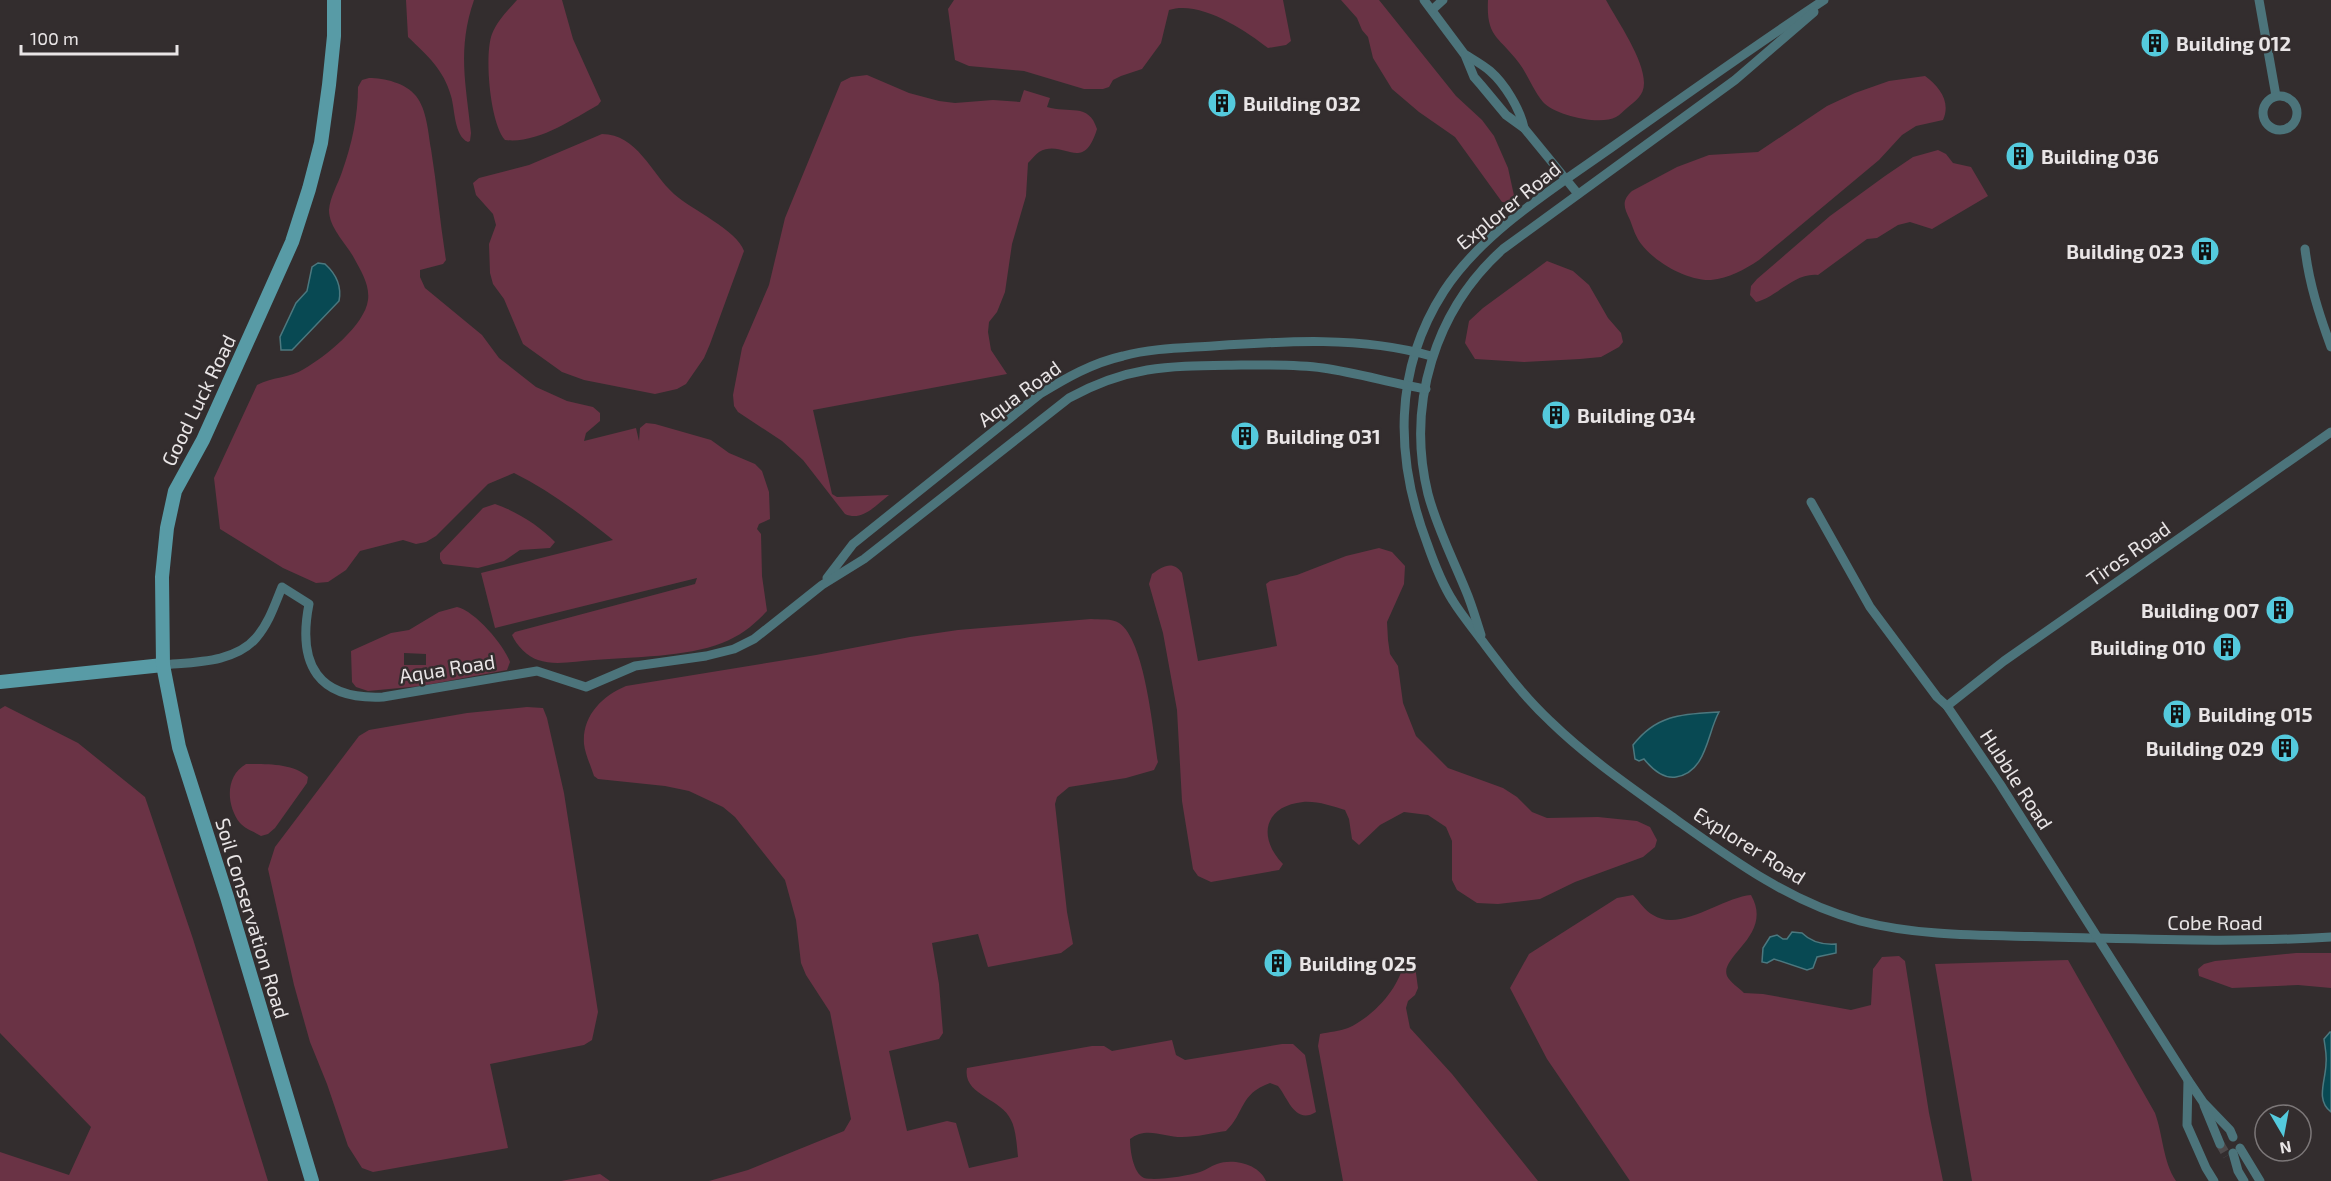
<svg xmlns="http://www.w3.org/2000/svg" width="2331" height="1181" font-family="'Exo 2',sans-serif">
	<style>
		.green { fill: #6a3345; fill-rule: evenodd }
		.water { fill: #084953; stroke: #4c787f; stroke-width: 1.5 }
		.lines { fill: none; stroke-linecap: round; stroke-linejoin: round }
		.street-tunnel { stroke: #4e494a; stroke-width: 9; stroke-dasharray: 9 4.5; stroke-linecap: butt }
		.street { stroke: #4c747b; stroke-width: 9 }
		.secondary { stroke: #589ba6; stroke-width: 14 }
		.labels { text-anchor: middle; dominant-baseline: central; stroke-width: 5; stroke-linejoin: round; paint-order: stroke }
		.poi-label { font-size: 20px; font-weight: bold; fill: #e9e5e6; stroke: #332d2e; text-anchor: start }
		.street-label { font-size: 20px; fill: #e9e5e6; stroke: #332d2e }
	</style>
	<rect width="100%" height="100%" fill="#332d2e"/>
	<g class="green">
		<path d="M406 0H474C457 49 466 84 471 133L470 141 468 142C454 136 455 109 451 96 444 70 427 55 408 37Z"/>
		<path d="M517 0H562L573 39 601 101 598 105C571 120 537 144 505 140 490 123 484 55 492 34 497 21 508 10 517 0Z"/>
		<path d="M954 0H1283L1291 41 1286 45 1268 48C1244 29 1199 0 1169 10L1161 43 1142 69 1121 76 1113 80 1109 87 1103 89H1084L1024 71 969 66 955 60 948 9Z"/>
		<polygon points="1341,0 1379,0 1456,96 1482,120 1494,136 1508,168 1515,200 1512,203 1502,202 1455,137 1419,112 1392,89 1373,58 1368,37 1362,30 1357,18"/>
		<path d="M1488 0H1606C1618 22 1644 59 1644 83 1644 96 1635 101 1627 108 1623 111 1620 115 1616 117 1600 126 1554 115 1543 102 1533 90 1528 75 1519 63 1499 36 1486 38 1488 0Z"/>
		<path d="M867 75 909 93 939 101 955 103 993 100 1020 102 1024 90 1050 98 1047 107C1068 114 1089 102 1097 129 1083 175 1064 138 1039 152 1035 155 1031 160 1028 163L1026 196 1012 244 1005 292 997 312 989 322 988 332 991 350 1007 374 813 410 832 494 837 497 889 495C876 505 862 522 845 514L803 460 782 441 738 412 734 406 733 395 742 348 769 285 785 218 841 82 851 77Z"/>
		<path d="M1925 76C1940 87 1951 102 1943 120L1916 126 1902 135 1879 160 1759 260C1744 270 1729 278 1711 280 1688 281 1656 263 1642 245 1636 238 1633 228 1630 220 1624 208 1621 201 1632 191L1677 167 1709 155 1758 152 1827 106 1855 93 1889 81Z"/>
		<path d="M369 78C384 78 406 83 416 96 427 110 428 132 431 149 437 186 440 223 446 260L443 264 420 270V277L425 288 482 335 499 358 536 387 567 401 593 407 600 413V421L586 433 584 441 636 428 639 441 640 428 646 423 655 424 711 440 729 453 755 464 762 471 769 492 770 519 759 524 757 529 761 534 762 576 767 611C754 625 740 636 722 643 686 657 633 657 594 660 576 661 555 666 538 660 528 657 516 645 512 635L515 632 695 584 697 578 495 628 481 573 613 540C582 515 550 491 514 473L488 484 436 536 426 542 416 544 403 540 360 551 346 570 328 582 316 583 283 568 220 529 214 478 257 385C271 377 290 378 304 369 325 357 365 325 368 300 370 285 361 271 354 258 346 243 329 228 329 210 330 197 338 184 342 172 352 144 358 116 358 87L362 80Z"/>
		<path d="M602 134C637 134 651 173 674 194 692 210 737 230 744 251L710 344 704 358 686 384 677 389 655 394 584 380 562 372 523 344 504 299 493 284 490 273 489 244 496 225 493 214 476 195 473 183 479 178 529 165Z"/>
		<path d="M1938 150 1946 154 1953 163 1971 167 1988 196 1932 229 1910 222 1898 225 1877 238 1867 239 1818 275C1795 272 1777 297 1756 302L1750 295 1751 286 1757 279 1830 216 1885 176 1913 157Z"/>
		<polygon points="1547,261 1573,271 1589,285 1608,318 1621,333 1623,342 1619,347 1601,357 1580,359 1524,362 1475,359 1465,343 1469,321 1483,308"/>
		<path d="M495 504C516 511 540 526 555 542L550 548 520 550 504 561 478 568 443 564 440 559V553L483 508Z"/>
		<path d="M1379 548 1392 552 1405 566 1404 584 1387 622 1388 640 1390 654 1398 666 1403 703 1416 736 1448 768 1503 788 1517 797 1532 812 1547 818 1598 817 1637 821 1650 827 1657 840 1655 847 1643 857 1575 882 1540 899 1498 904 1477 903 1457 890 1452 880V841L1446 827 1428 815 1404 812 1380 825 1359 845 1352 839 1349 819 1345 810C1331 806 1318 801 1303 802 1264 806 1257 837 1283 864L1279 870 1211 882 1198 876 1193 869 1182 801 1177 710 1163 633 1149 584 1152 574C1163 566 1173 560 1182 573L1198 661 1277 646 1266 584 1270 581 1297 575 1346 556Z"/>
		<path d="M457 607C475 611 504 645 510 662L507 670 421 686 368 691 356 687 352 682 351 651 391 633 409 630 439 612ZM404 653 426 654V665H404Z"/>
		<path d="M1091 619C1099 620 1112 618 1119 623 1145 640 1153 731 1158 762L1154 770 1126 778 1069 787 1057 797 1055 804 1067 912 1073 944 1061 953 988 967 978 934 932 943 939 984 943 1033 939 1039 889 1051 907 1131 947 1121 956 1123 969 1168 1018 1157C1017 1147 1016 1129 1011 1120 1001 1098 962 1095 967 1068L1092 1046H1104L1112 1051 1172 1040 1176 1055 1185 1060 1282 1044H1293L1305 1055 1316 1112C1295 1125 1288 1098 1278 1086L1270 1083C1239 1094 1245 1113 1226 1131 1212 1133 1197 1137 1182 1137 1164 1137 1146 1126 1130 1139 1130 1150 1133 1173 1144 1178 1156 1181 1187 1176 1200 1172 1206 1170 1211 1166 1217 1164 1233 1158 1259 1164 1266 1181H709L748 1170 844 1131 851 1119 830 1012 806 975 801 963 796 920 785 880 735 817 723 807 689 791 665 786 598 779 594 776C591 766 585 754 584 744 582 716 602 696 626 686L816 655 910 637 958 630Z"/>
		<polygon points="5,706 78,743 145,797 193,939 268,1181 0,1181 0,1152 69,1175 91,1127 0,1033 0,709"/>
		<polygon points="527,707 543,708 547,718 564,793 598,1012 592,1040 584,1045 490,1064 508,1148 373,1172 362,1168 348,1146 327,1084 310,1042 294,985 268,869 275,847 359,736 369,730 467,713"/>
		<path d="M246 764C266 764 293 763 308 777L307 783 275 828 268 834 261 836C255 832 245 829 240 823 226 805 225 776 246 764Z"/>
		<path d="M1633 895C1639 901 1645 911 1653 915 1680 933 1723 897 1751 895 1774 935 1719 956 1727 976 1730 982 1739 988 1744 993L1763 994 1851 1010 1871 1005 1873 969 1882 957 1899 956 1905 961 1929 1113 1943 1181H1630L1547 1059 1510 988 1529 954 1617 898Z"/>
		<polygon points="2296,953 2331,953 2331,988 2298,985 2232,988 2199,976 2198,969 2204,964 2215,961"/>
		<path d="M1409 957 1415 966 1418 988 1415 995 1408 1001 1406 1008 1410 1028 1452 1074 1538 1181H1343L1318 1046 1320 1034C1329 1032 1340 1031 1348 1028 1373 1017 1401 987 1404 960Z"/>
		<path d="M2068 960 2155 1113C2163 1135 2163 1162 2176 1181H1972L1935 964Z"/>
		<polygon points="600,1174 610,1181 561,1181"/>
	</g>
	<g class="water">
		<path d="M318 263 325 264C336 274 342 286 339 301L295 347 292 350H281L280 337 296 303 307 291 312 267Z"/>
		<path d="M1719 712C1707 733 1707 772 1676 777 1663 779 1652 769 1644 759L1639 761 1635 759 1633 745C1657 714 1683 714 1719 712Z"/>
		<path d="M1792 932 1802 933C1811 942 1822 945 1836 944V953L1817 957 1813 968 1807 970 1774 959 1767 963 1762 962 1763 948 1770 937 1777 935 1783 939H1787Z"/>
		<path d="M2330 1032H2331V1112C2315 1100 2326 1080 2326 1063 2327 1055 2325 1047 2324 1039Z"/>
	</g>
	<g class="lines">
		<polyline class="street-tunnel" points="2220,1144 2227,1156"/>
		<g class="street">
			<polyline points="1424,0 1465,55 1474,77 1481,85 1506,115 1524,128 1578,194"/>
			<path d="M1824 0C1753 47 1684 96 1615 145 1556 187 1483 231 1444 291 1393 370 1395 459 1427 543 1434 563 1442 584 1453 601 1461 614 1471 626 1480 638 1502 667 1523 696 1550 721 1587 757 1629 786 1671 816 1730 858 1789 902 1860 921 1922 937 1987 935 2050 937 2144 939 2237 943 2331 937"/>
			<polyline points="2259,0 2276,96"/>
			<polyline points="1432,10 1443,0"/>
			<path d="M1466 55C1474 60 1483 65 1490 71 1505 84 1520 109 1524 128"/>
			<circle cx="2280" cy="113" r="17"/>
			<path d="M2305 249C2309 283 2319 314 2331 347"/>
			<polyline points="1811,502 1870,607 1937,697 1947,706 2000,784 2188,1080 2203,1102 2230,1130 2233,1137"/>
			<path d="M827 578 853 544 1040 394C1066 378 1092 363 1123 356 1152 348 1183 348 1213 346 1285 341 1362 336 1431 356"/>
			<path d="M1481 635C1476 620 1472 605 1466 591 1453 559 1437 528 1428 494 1406 404 1435 310 1503 249L1735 80 1814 12"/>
			<path d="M163 665C193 662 235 663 256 638 269 623 275 604 282 587L309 604C297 665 318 700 383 697L537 671 586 687 635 666 706 656 734 649 754 639 822 585 864 559 1069 398C1131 364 1173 366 1241 365 1268 365 1296 364 1323 368 1358 373 1391 383 1426 389"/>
			<polyline points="1947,706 2004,661 2331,432"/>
			<polyline points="2188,1080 2187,1125 2206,1168 2214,1181"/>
			<polyline points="2204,1105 2220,1144"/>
			<polyline points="2240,1148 2260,1181"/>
			<polyline points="2233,1153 2238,1171 2244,1181"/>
		</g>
		<g class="secondary">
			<polyline points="0,682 163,665"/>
			<polyline points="312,1181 227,897 179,747 163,665 162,577 167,528 175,491 203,440 262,309 292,242 309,189 321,143 329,85 334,36 334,0"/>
		</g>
	</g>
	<defs>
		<g id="building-disc" transform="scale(1.5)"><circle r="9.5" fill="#54cadd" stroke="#332d2e"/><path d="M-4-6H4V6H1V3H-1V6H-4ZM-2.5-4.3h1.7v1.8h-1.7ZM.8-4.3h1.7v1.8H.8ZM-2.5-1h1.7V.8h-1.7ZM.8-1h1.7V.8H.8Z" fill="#111"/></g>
	</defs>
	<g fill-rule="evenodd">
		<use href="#building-disc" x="2155" y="43"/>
		<use href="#building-disc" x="1222" y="103"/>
		<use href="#building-disc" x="2020" y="156"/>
		<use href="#building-disc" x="2205" y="251"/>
		<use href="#building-disc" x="1556" y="415"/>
		<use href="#building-disc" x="1245" y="436"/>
		<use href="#building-disc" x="2280" y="610"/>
		<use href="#building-disc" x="2227" y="647"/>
		<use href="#building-disc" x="2177" y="714"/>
		<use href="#building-disc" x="2285" y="748"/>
		<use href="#building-disc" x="1278" y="963"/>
	</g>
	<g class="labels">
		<g class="poi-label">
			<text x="2176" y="43">Building 012</text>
			<text x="1243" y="103">Building 032</text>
			<text x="2041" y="156">Building 036</text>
			<text x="2184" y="251" text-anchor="end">Building 023</text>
			<text x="1577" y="415">Building 034</text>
			<text x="1266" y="436">Building 031</text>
			<text x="2259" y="610" text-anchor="end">Building 007</text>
			<text x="2206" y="647" text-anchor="end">Building 010</text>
			<text x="2198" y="714">Building 015</text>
			<text x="2264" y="748" text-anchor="end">Building 029</text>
			<text x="1299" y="963">Building 025</text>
		</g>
		<g class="street-label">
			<text transform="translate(1508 205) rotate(-39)">Explorer Road</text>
			<text transform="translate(1019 393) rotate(-36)">Aqua Road</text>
			<text transform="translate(198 400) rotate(-64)">Good Luck Road</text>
			<text transform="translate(2128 553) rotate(-35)">Tiros Road</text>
			<text transform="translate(447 668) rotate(-9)">Aqua Road</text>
			<text transform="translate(2017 779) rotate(57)">Hubble Road</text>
			<text transform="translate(1750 845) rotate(32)">Explorer Road</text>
			<text transform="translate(253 918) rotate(73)">Soil Conservation Road</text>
			<text x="2215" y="922">Cobe Road</text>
		</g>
	</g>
	<g transform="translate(2283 1133) rotate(170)"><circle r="28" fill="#332d2e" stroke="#7c7778" stroke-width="1.5"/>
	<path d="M0-4.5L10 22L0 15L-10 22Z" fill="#54cadd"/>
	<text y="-9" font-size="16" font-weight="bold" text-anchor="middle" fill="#e9e5e6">N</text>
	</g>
	<path d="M21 45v9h156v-9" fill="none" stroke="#e9e5e6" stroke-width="3"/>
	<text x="30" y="45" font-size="18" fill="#e9e5e6" stroke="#332d2e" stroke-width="4.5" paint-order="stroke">100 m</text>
</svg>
